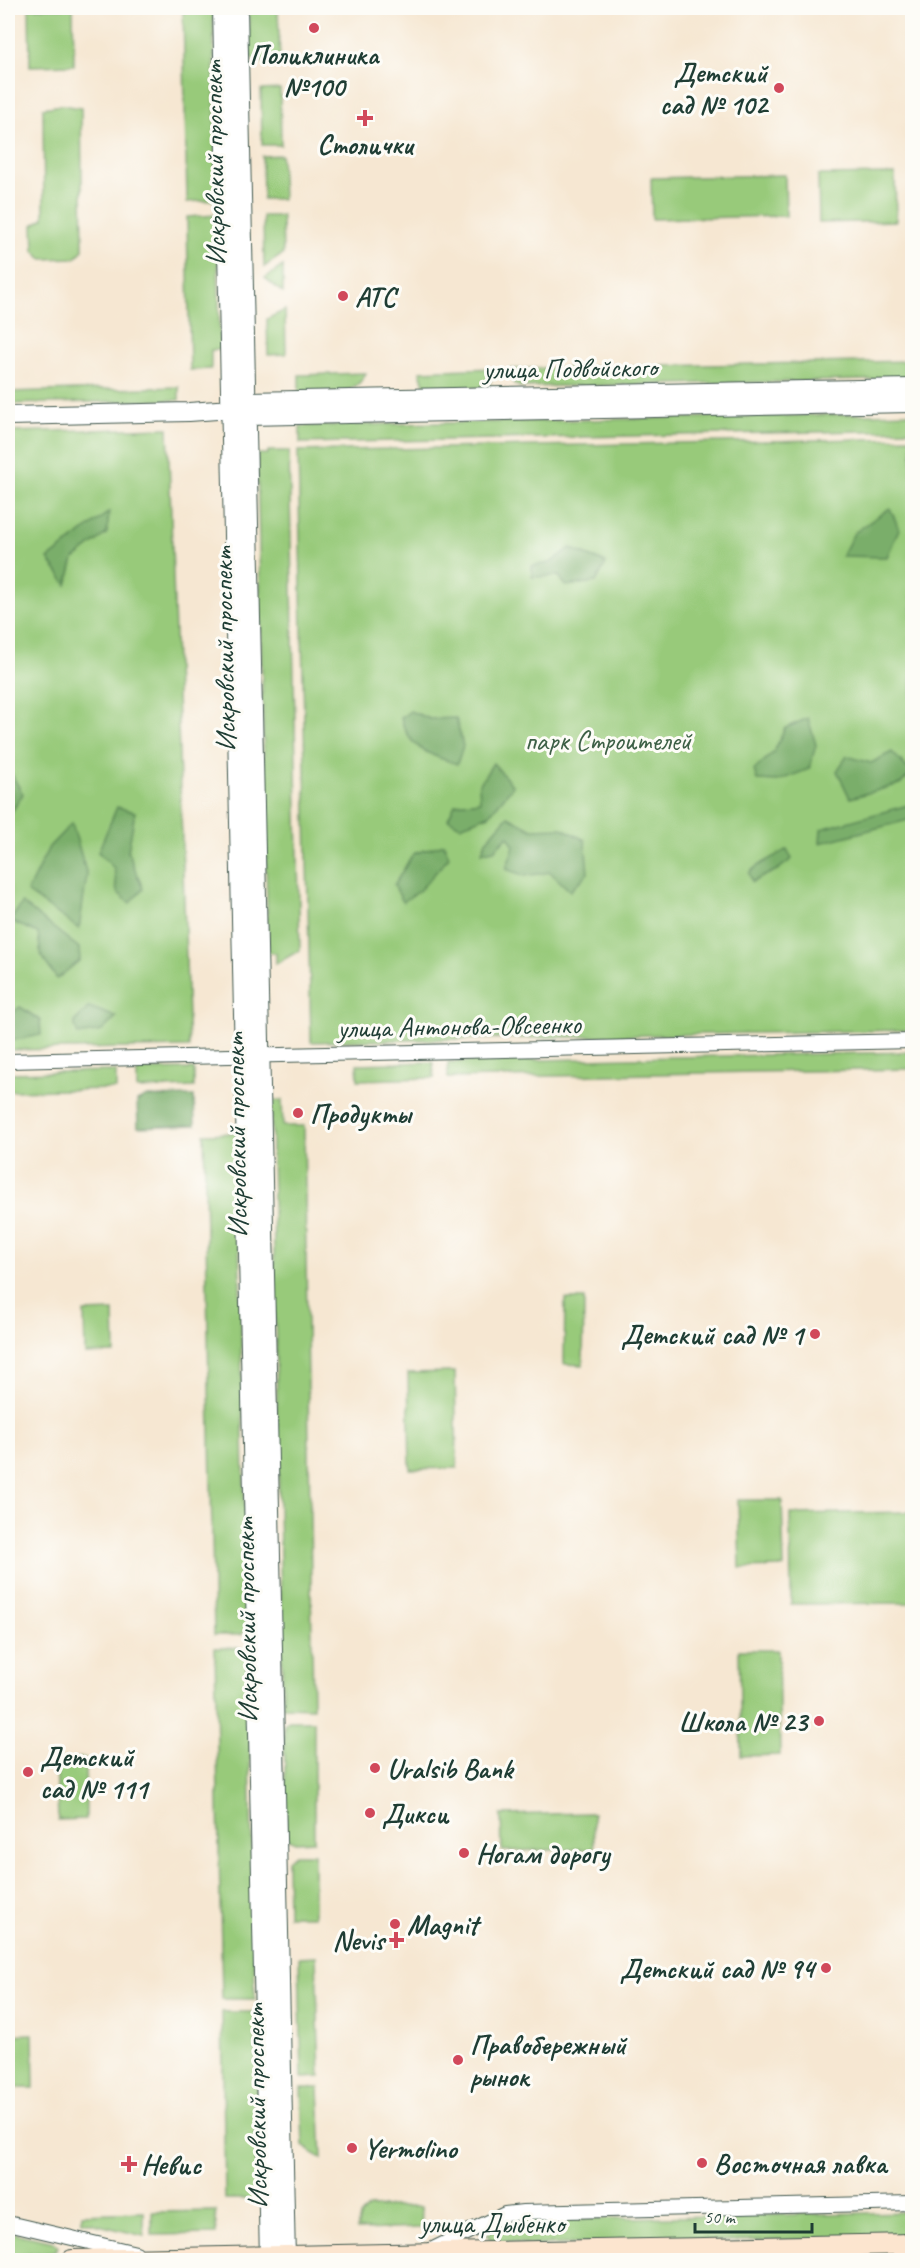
<svg xmlns="http://www.w3.org/2000/svg" width="920" height="2268" font-family="Caveat,sans-serif">
	<style>
		.green { fill: #98ca7a; stroke: #5c8457; stroke-width: 1.5 }
		.forest { fill: #7aae6a; stroke: #4c764f; stroke-width: 1.5 }
		.lines { fill: none; stroke-linecap: round; stroke-linejoin: round }
		.minor-casing { stroke: #3f564c; stroke-width: 16 }
		.tertiary-casing { stroke: #3f564c; stroke-width: 20 }
		.secondary-casing { stroke: #3f564c; stroke-width: 22 }
		.minor { stroke: #fff; stroke-width: 14 }
		.tertiary { stroke: #fff; stroke-width: 18 }
		.secondary { stroke: #fce5cf; stroke-width: 20 }
		.poi-dot { fill: #d1495b; stroke: #fdfcf7; stroke-width: 2 }
		.labels { text-anchor: middle; dominant-baseline: central; stroke-width: 6; stroke-linejoin: round; paint-order: stroke }
		.poi-label { font-size: 28px; font-weight: bold; fill: #1f3d34; stroke: #fdfcf7; text-anchor: start }
		.street-label { font-size: 28px; fill: #1f3d34; stroke: #fdfcf7 }
		.park-label { font-size: 28px; fill: #3d6046; stroke: #fdfcf7 }
	</style>
	<rect width="100%" height="100%" fill="#fdfcf7"/>
	<filter id="ink" filterUnits="userSpaceOnUse"><feTurbulence type="fractalNoise" baseFrequency=".0167" numOctaves="2"/><feDisplacementMap in="SourceGraphic" scale="12" xChannelSelector="R" yChannelSelector="G"/><feConvolveMatrix kernelMatrix="1 2 1 2 8 2 1 2 1" color-interpolation-filters="sRGB"/></filter>
	<filter id="wash" filterUnits="userSpaceOnUse"><feTurbulence type="fractalNoise" baseFrequency=".008" numOctaves="4" result="noise"/><feDisplacementMap in="SourceGraphic" scale="24" xChannelSelector="R" yChannelSelector="G"/><feGaussianBlur stdDeviation="1.35" result="paint"/><feColorMatrix in="noise" values="0 0 0 0 0 0 0 0 0 0 0 0 0 0 0 0 0 1.4 0 .05"/><feComposite in="paint" operator="in"/></filter>
	<g filter="url(#wash)">
		<rect width="100%" height="100%" fill="#f6e7d2"/>
		<g class="green">
			<polygon points="29,8 73,8 74,65 30,66"/>
			<polygon points="183,8 213,8 217,200 187,202"/>
			<polygon points="248,8 278,8 280,61 257,62 250,57"/>
			<polygon points="280,89 281,145 262,145 261,90"/>
			<polygon points="62,105 81,108 83,250 75,258 42,259 34,251 33,225 44,218 43,108"/>
			<polygon points="281,155 283,199 263,199 262,156"/>
			<polygon points="895,174 896,221 819,223 818,175"/>
			<polygon points="785,175 786,216 652,219 651,178"/>
			<polygon points="217,215 220,350 211,350 211,369 190,370 187,217"/>
			<polygon points="263,216 282,216 283,254 264,267"/>
			<polygon points="283,266 283,293 265,278"/>
			<polygon points="285,310 286,354 268,355 267,319"/>
			<polygon points="912,361 912,379 520,387 514,384 509,369"/>
			<polygon points="494,368 490,383 484,388 430,389 424,385 420,371"/>
			<path d="M366 373C355 399 322 392 299 393V375Z"/>
			<polygon points="179,387 179,400 8,404 8,392"/>
			<polygon points="912,413 912,430 300,443 300,426"/>
			<polygon points="168,428 189,1047 8,1050 8,432"/>
			<polygon points="912,438 912,1030 311,1042 298,451"/>
			<polygon points="268,451 289,451 300,950 276,964 276,953 268,953 257,454 268,454"/>
			<polygon points="912,1052 912,1069 448,1078 448,1062"/>
			<polygon points="433,1062 434,1078 358,1080 357,1064"/>
			<polygon points="194,1069 194,1087 137,1089 137,1070"/>
			<polygon points="116,1071 116,1089 8,1091 8,1073"/>
			<polygon points="282,1100 283,1126 304,1126 313,1708 283,1707 271,1101"/>
			<polygon points="237,1133 247,1629 241,1635 214,1635 204,1134"/>
			<polygon points="565,1299 584,1299 583,1365 564,1364"/>
			<polygon points="114,1311 115,1353 85,1354 84,1312"/>
			<polygon points="455,1372 457,1468 410,1469 408,1373"/>
			<polygon points="738,1500 782,1500 784,1567 740,1568"/>
			<polygon points="912,1512 912,1603 791,1604 790,1514"/>
			<polygon points="215,1648 241,1648 248,1655 255,1999 222,1999"/>
			<polygon points="739,1650 778,1650 780,1755 741,1756"/>
			<polygon points="289,1721 314,1721 314,1841 295,1842 286,1837 284,1724"/>
			<polygon points="85,1758 86,1819 58,1820 56,1759"/>
			<polygon points="593,1813 594,1849 502,1851 501,1815"/>
			<polygon points="295,1854 314,1854 314,1916 288,1916 287,1860"/>
			<polygon points="316,1956 320,2077 302,2078 299,1957"/>
			<polygon points="222,2012 255,2012 259,2199 225,2199"/>
			<polygon points="33,2034 34,2088 13,2088 12,2068 8,2068 8,2035"/>
			<polygon points="301,2088 319,2088 322,2159 303,2146"/>
			<polygon points="369,2207 421,2207 422,2228 357,2230 360,2217"/>
			<polygon points="216,2211 216,2234 152,2235 152,2212"/>
			<polygon points="144,2212 144,2236 82,2221 82,2214"/>
			<polygon points="912,2212 912,2237 533,2245 490,2239 487,2235 498,2225 520,2220"/>
			<polygon points="8,2232 54,2242 58,2247 55,2251 8,2257"/>
		</g>
		<g class="forest">
			<polygon points="890,508 899,529 887,557 842,556 854,533"/>
			<polygon points="109,512 107,533 74,559 67,585 48,559"/>
			<polygon points="570,548 606,563 596,582 566,586 559,576 532,577 532,566 550,563"/>
			<path d="M410 711 430 719 456 718 463 746 457 764C430 755 408 749 401 718Z"/>
			<polygon points="808,718 816,745 809,769 778,781 757,780 754,770 774,752 785,728"/>
			<polygon points="892,752 912,773 900,784 850,798 837,771 847,756 871,763"/>
			<polygon points="493,763 513,786 489,815 460,826 448,819 455,804 480,801 479,785"/>
			<polygon points="8,768 23,794 8,818"/>
			<polygon points="912,804 912,819 820,843 821,829"/>
			<polygon points="117,807 135,812 128,852 143,889 130,903 117,892 114,868 98,852"/>
			<polygon points="508,816 532,829 562,828 585,840 588,873 570,891 550,872 525,876 506,869 514,846 508,836 494,850 482,852 486,841"/>
			<polygon points="72,823 87,875 79,929 27,892 49,847"/>
			<polygon points="444,844 449,857 421,889 403,902 394,885 413,854"/>
			<path d="M787 849 792 859 777 870 752 882 749 873C758 863 775 857 787 849Z"/>
			<polygon points="22,903 79,948 80,960 57,979 41,956 38,933 10,921"/>
			<polygon points="20,1007 40,1020 41,1035 9,1041 8,1016"/>
			<polygon points="89,1007 116,1017 102,1031 78,1035 74,1022"/>
			<polygon points="194,1096 195,1125 138,1127 137,1101 145,1097"/>
		</g>
	</g>
	<g filter="url(#ink)">
		<g class="lines">
			<g class="minor-casing">
				<g id="minor">
					<polyline points="8,1061 912,1041"/>
					<polyline points="8,2223 136,2253"/>
					<polyline points="431,2250 505,2214 523,2212 912,2203"/>
				</g>
			</g>
			<g class="tertiary-casing">
				<g id="tertiary">
					<polyline points="222,8 269,2260"/>
					<polyline points="238,8 286,2260"/>
					<polyline points="235,411 246,416 912,403"/>
					<polyline points="8,416 189,412 231,409 246,401 912,388"/>
				</g>
			</g>
			<g class="secondary-casing">
				<path id="secondary" d="M72 2260C352 2253 632 2251 912 2244"/>
			</g>
			<use href="#minor" class="minor"/>
			<use href="#tertiary" class="tertiary"/>
			<use href="#secondary" class="secondary"/>
		</g>
	</g>
	<g class="poi-dot">
		<circle cx="314" cy="28" r="6"/>
		<circle cx="779" cy="88" r="6"/>
		<path d="M362 109h6v6h6v6h-6v6h-6v-6h-6v-6h6z"/>
		<circle cx="343" cy="296" r="6"/>
		<circle cx="298" cy="1113" r="6"/>
		<circle cx="815" cy="1334" r="6"/>
		<circle cx="819" cy="1721" r="6"/>
		<circle cx="375" cy="1768" r="6"/>
		<circle cx="28" cy="1772" r="6"/>
		<circle cx="370" cy="1813" r="6"/>
		<circle cx="464" cy="1853" r="6"/>
		<circle cx="395" cy="1924" r="6"/>
		<path d="M393 1931h6v6h6v6h-6v6h-6v-6h-6v-6h6z"/>
		<circle cx="826" cy="1968" r="6"/>
		<circle cx="458" cy="2060" r="6"/>
		<circle cx="352" cy="2148" r="6"/>
		<circle cx="702" cy="2163" r="6"/>
		<path d="M126 2155h6v6h6v6h-6v6h-6v-6h-6v-6h6z"/>
	</g>
	<g class="labels">
		<g class="poi-label">
			<text x="314" y="54" text-anchor="middle">Поликлиника<tspan x="314" dy="32">№100</tspan></text>
			<text x="767" y="72" text-anchor="end">Детский<tspan x="767" dy="32">сад № 102</tspan></text>
			<text x="365" y="144" text-anchor="middle">Столички</text>
			<text x="355" y="296">АТС</text>
			<text x="310" y="1113">Продукты</text>
			<text x="803" y="1334" text-anchor="end">Детский сад № 1</text>
			<text x="807" y="1721" text-anchor="end">Школа № 23</text>
			<text x="40" y="1756">Детский<tspan x="40" dy="32">сад № 111</tspan></text>
			<text x="387" y="1768">Uralsib Bank</text>
			<text x="382" y="1813">Дикси</text>
			<text x="476" y="1853">Ногам дорогу</text>
			<text x="407" y="1924">Magnit</text>
			<text x="384" y="1940" text-anchor="end">Nevis</text>
			<text x="814" y="1968" text-anchor="end">Детский сад № 94</text>
			<text x="470" y="2044">Правобережный<tspan x="470" dy="32">рынок</tspan></text>
			<text x="364" y="2148">Yermolino</text>
			<text x="714" y="2163">Восточная лавка</text>
			<text x="141" y="2164">Невис</text>
		</g>
		<g class="street-label">
			<text transform="translate(214 163) rotate(-91)">Искровский проспект</text>
			<text transform="translate(570 368) rotate(-1)">улица Подвойского</text>
			<text transform="translate(224 649) rotate(-91)">Искровский проспект</text>
			<text transform="translate(459 1026) rotate(-1)">улица Антонова-Овсеенко</text>
			<text transform="translate(236 1135) rotate(-91)">Искровский проспект</text>
			<text transform="translate(246 1620) rotate(-91)">Искровский проспект</text>
			<text transform="translate(256 2106) rotate(-91)">Искровский проспект</text>
			<text x="492" y="2223">улица Дыбенко</text>
		</g>
		<g class="park-label">
			<text x="608" y="740">парк Строителей</text>
		</g>
	</g>
	<rect width="920" height="2268" fill="none" stroke="#fdfcf7" stroke-width="30"/>
	<path d="M695 2223v9h117v-9" fill="none" stroke="#1f3d34" stroke-width="3"/>
	<text x="704" y="2223" font-size="18" fill="#1f3d34" stroke="#fdfcf7" stroke-width="4.5" paint-order="stroke">50 m</text>
</svg>
